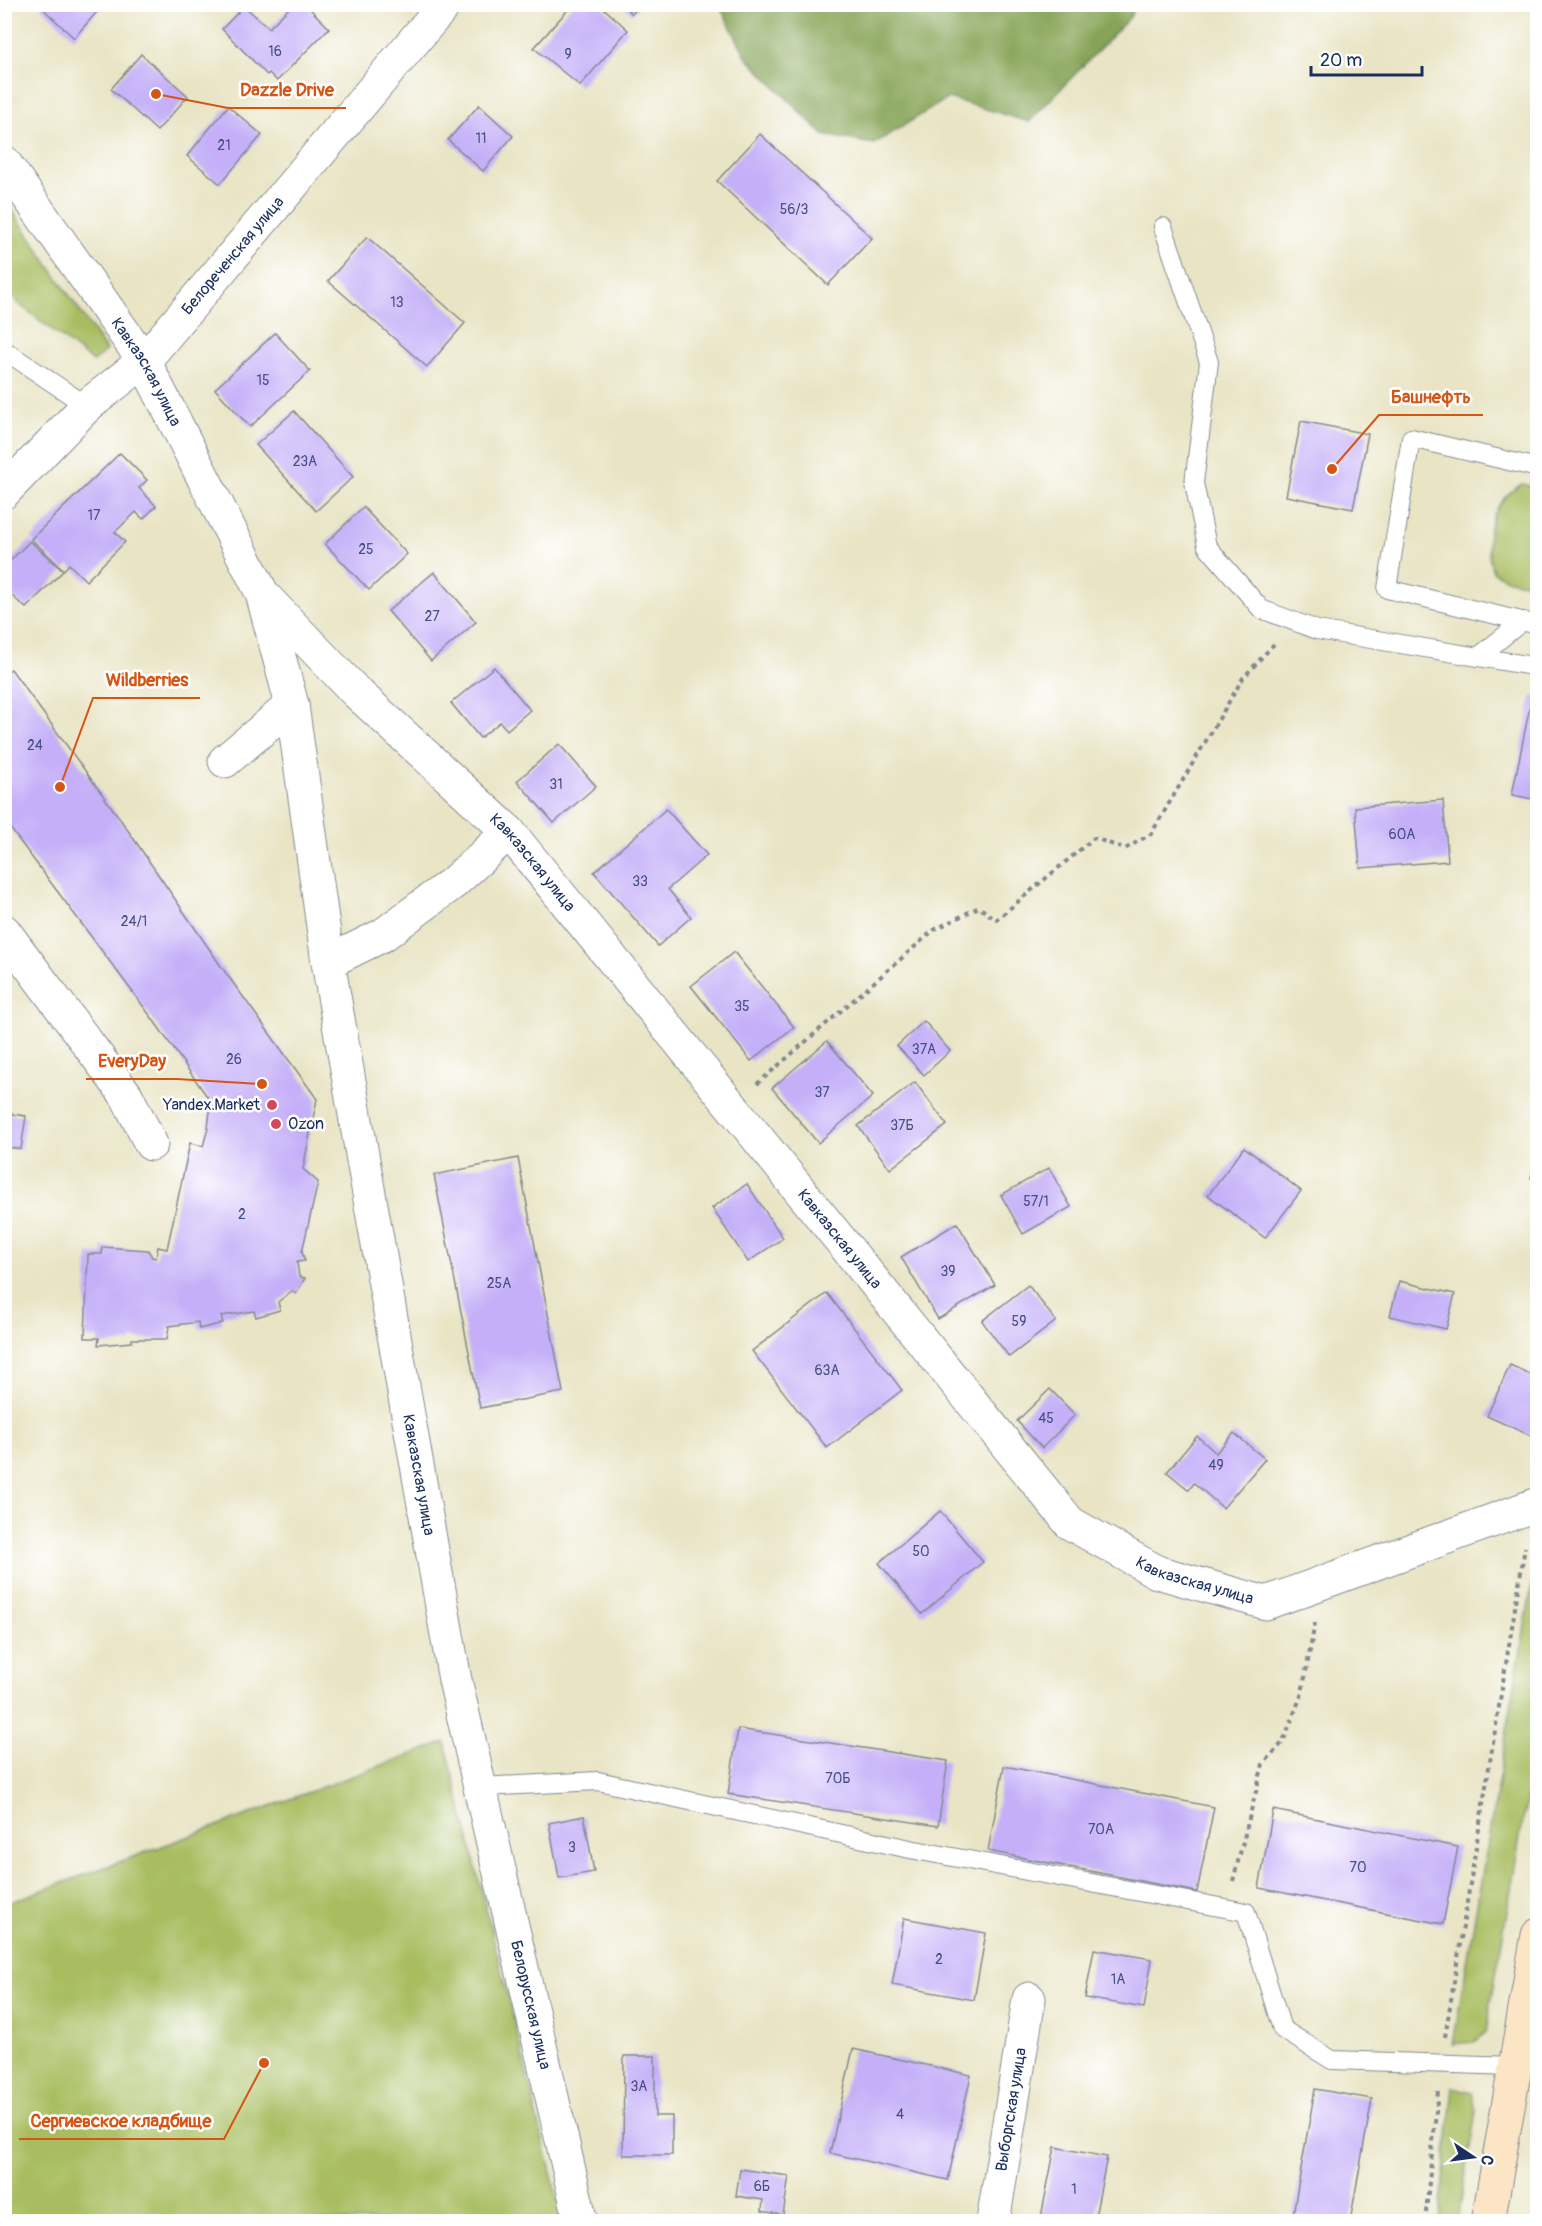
<svg xmlns="http://www.w3.org/2000/svg" width="1542" height="2226" font-family="Pangolin,sans-serif">
	<style>
		.green { fill: #a9bd61; stroke: #627660; stroke-width: 1.5 }
		.forest { fill: #86a457; stroke: #506a5a; stroke-width: 1.5 }
		.building { fill: #c4aff8 }
		.lines { fill: none; stroke-linecap: round; stroke-linejoin: round }
		.service-casing { stroke: #828a91; stroke-width: 20 }
		.minor-casing { stroke: #828a91; stroke-width: 35 }
		.secondary-casing { stroke: #828a91; stroke-width: 35 }
		.path { stroke: #828a91; stroke-width: 4; stroke-dasharray: 4.5 4.5; stroke-linecap: butt }
		.service { stroke: #fff; stroke-width: 18 }
		.minor { stroke: #fff; stroke-width: 33 }
		.secondary { stroke: #fce5c4; stroke-width: 33 }
		.poi-dot { fill: #d1495b; stroke: #fff; stroke-width: 2 }
		.labels { text-anchor: middle; dominant-baseline: central; stroke-width: 5; stroke-linejoin: round; paint-order: stroke }
		.number-label { font-size: 14px; fill: #454f84 }
		.street-label { font-size: 16px; fill: #1b2f5e; stroke: #fff }
		.poi-label { font-size: 16px; fill: #1b2f5e; stroke: #fff; text-anchor: end }
		.leader { fill: none; stroke: #d45514; stroke-width: 2 }
		.callout-dot { fill: #d45514; stroke: #fff; stroke-width: 2 }
		.callout-label { font-size: 18px; text-anchor: middle; font-weight: bold; fill: #d45514; stroke: #fff; stroke-width: 5; stroke-linejoin: round; paint-order: stroke }
	</style>
	<rect width="100%" height="100%" fill="#fff"/>
	<filter id="ink" filterUnits="userSpaceOnUse"><feTurbulence type="fractalNoise" baseFrequency=".0167" numOctaves="2"/><feDisplacementMap in="SourceGraphic" scale="12" xChannelSelector="R" yChannelSelector="G"/><feConvolveMatrix kernelMatrix="1 2 1 2 8 2 1 2 1" color-interpolation-filters="sRGB"/></filter>
	<filter id="wash" filterUnits="userSpaceOnUse"><feTurbulence type="fractalNoise" baseFrequency=".008" numOctaves="4" result="noise"/><feDisplacementMap in="SourceGraphic" scale="24" xChannelSelector="R" yChannelSelector="G"/><feGaussianBlur stdDeviation="1.35" result="paint"/><feColorMatrix in="noise" values="0 0 0 0 0 0 0 0 0 0 0 0 0 0 0 0 0 1.4 0 .05"/><feComposite in="paint" operator="in"/></filter>
	<g filter="url(#wash)">
		<rect width="100%" height="100%" fill="#e9e4c4"/>
		<g class="green">
			<polygon points="5,200 106,350 93,362 19,304 5,289"/>
			<path d="M1522 484 1537 488V585L1509 580 1493 572C1482 537 1490 503 1522 484Z"/>
			<polygon points="1537,1556 1537,1740 1486,2032 1474,2042 1453,2044"/>
			<polygon points="445,1742 563,2221 5,2221 5,1904"/>
			<polygon points="1453,2087 1472,2092 1476,2111 1458,2221 1439,2221"/>
		</g>
		<polygon class="forest" points="965,4 984,14 986,5 1135,5 1130,17 1029,122 948,98 874,144 823,135 747,58 719,5"/>
		<g id="blocks">
			<g class="building">
				<polygon points="38,4 104,4 74,38"/>
				<polygon points="293,4 305,4 329,28 277,81 269,73 267,75 222,29 244,6 269,28"/>
				<polygon points="573,4 599,4 628,30 580,86 534,48"/>
				<polygon points="622,4 641,4 632,14"/>
				<polygon points="141,54 188,96 157,131 111,89"/>
				<polygon points="479,105 513,136 483,171 448,140"/>
				<polygon points="228,106 262,135 220,184 187,156"/>
				<polygon points="760,134 872,238 828,285 717,181"/>
				<polygon points="367,237 465,323 427,367 328,281"/>
				<polygon points="275,333 310,371 250,427 215,389"/>
				<polygon points="294,411 353,477 316,511 256,445"/>
				<polygon points="1301,421 1368,434 1353,509 1286,496"/>
				<polygon points="120,453 147,480 139,488 156,506 143,519 136,512 115,532 125,542 86,581 69,564 64,570 31,539"/>
				<polygon points="363,507 407,554 369,590 325,544"/>
				<polygon points="30,541 63,571 26,608 4,589 4,567"/>
				<polygon points="434,572 476,622 431,661 388,611"/>
				<polygon points="494,667 530,710 507,730 500,722 480,738 451,703"/>
				<polygon points="11,669 118,816 223,969 317,1099 303,1169 318,1182 302,1252 305,1261 297,1262 299,1277 305,1278 296,1294 292,1291 278,1302 280,1310 256,1317 254,1311 221,1316 223,1323 199,1329 198,1322 169,1326 167,1339 132,1339 132,1342 98,1345 99,1338 85,1338 88,1254 102,1254 102,1247 148,1250 152,1257 156,1258 158,1247 167,1249 190,1143 203,1146 208,1128 211,1102 152,1018 4,820 4,674"/>
				<polygon points="1532,696 1538,697 1538,800 1512,795"/>
				<polygon points="559,744 596,786 554,823 517,781"/>
				<polygon points="1443,800 1448,861 1360,868 1355,807"/>
				<polygon points="666,809 707,855 668,889 691,917 658,946 594,872"/>
				<polygon points="734,952 794,1027 751,1061 691,986"/>
				<polygon points="924,1021 950,1051 924,1075 897,1046"/>
				<polygon points="827,1041 873,1096 818,1143 772,1088"/>
				<polygon points="915,1082 947,1125 890,1169 858,1126"/>
				<polygon points="4,1113 26,1116 21,1149 4,1147"/>
				<polygon points="1244,1147 1301,1191 1265,1238 1208,1195"/>
				<polygon points="1537,1154 1538,1154 1538,1179 1531,1178"/>
				<polygon points="518,1158 563,1392 480,1408 434,1175"/>
				<polygon points="1049,1168 1071,1207 1023,1234 1001,1195"/>
				<polygon points="747,1184 783,1238 748,1262 712,1208"/>
				<polygon points="957,1223 995,1285 938,1319 901,1257"/>
				<polygon points="1399,1281 1455,1294 1446,1329 1390,1316"/>
				<polygon points="1028,1285 1056,1321 1009,1357 982,1321"/>
				<polygon points="827,1293 902,1390 827,1448 752,1351"/>
				<polygon points="1510,1365 1538,1378 1538,1439 1487,1416"/>
				<polygon points="1050,1389 1075,1415 1042,1448 1017,1421"/>
				<polygon points="1234,1433 1265,1459 1223,1508 1194,1483 1189,1490 1167,1472 1197,1436 1216,1453"/>
				<polygon points="940,1511 983,1562 922,1614 879,1563"/>
				<polygon points="738,1729 948,1761 938,1826 728,1794"/>
				<polygon points="1004,1766 1214,1807 1197,1892 988,1851"/>
				<polygon points="1273,1810 1458,1847 1443,1924 1259,1888"/>
				<polygon points="584,1816 594,1872 559,1878 549,1823"/>
				<polygon points="904,1918 986,1933 974,2000 892,1985"/>
				<polygon points="1094,1949 1152,1959 1144,2008 1085,1998"/>
				<polygon points="853,2049 971,2075 948,2180 830,2153"/>
				<polygon points="624,2056 655,2056 655,2116 672,2116 672,2155 623,2155"/>
				<polygon points="1315,2089 1372,2099 1350,2222 1337,2222 1293,2214"/>
				<polygon points="1055,2147 1107,2157 1094,2222 1040,2222"/>
				<polygon points="740,2169 789,2176 783,2215 762,2211 763,2200 736,2196"/>
			</g>
		</g>
	</g>
	<g filter="url(#ink)">
		<use href="#blocks" fill-opacity="0" stroke="#828a91" stroke-width="1.5"/>
		<g class="lines">
			<g class="service-casing">
				<g id="service">
					<polyline points="1163,227 1209,362 1194,483 1207,546 1261,609 1317,630 1538,667"/>
					<polyline points="4,350 87,406"/>
					<polyline points="1538,468 1411,438 1387,589 1538,625"/>
					<polyline points="1478,657 1523,621"/>
					<polyline points="480,1787 598,1781 910,1849 1246,1912 1282,2029 1332,2060 1514,2066"/>
				</g>
			</g>
			<g class="minor-casing">
				<g id="minor">
					<path id="s1" d="M4 162 144 361 263 595 356 692 509 832 1070 1523 1157 1572 1266 1603 1538 1504"/>
					<path id="s2" d="M4 492 87 406 144 361 445 4"/>
					<path id="s3" d="M263 597 292 705 328 962 455 1680 581 2222"/>
					<polyline points="225,761 292,705"/>
					<polyline points="4,931 126,1095 151,1144"/>
					<polyline points="328,962 383,935 453,883 509,832"/>
					<path id="s4" d="M993 2222 1029 1999"/>
				</g>
			</g>
			<g class="secondary-casing">
				<polyline id="secondary" points="1488,2222 1538,1935"/>
			</g>
			<g class="path">
				<polyline points="757,1084 934,930 979,907 996,920 1094,838 1125,849 1151,834 1243,678 1274,644"/>
				<polyline points="1233,1881 1263,1764 1283,1742 1302,1693 1315,1623"/>
				<polyline points="1445,2037 1525,1547"/>
				<polyline points="1425,2222 1438,2092"/>
			</g>
			<use href="#service" class="service"/>
			<use href="#minor" class="minor"/>
			<use href="#secondary" class="secondary"/>
		</g>
	</g>
	<g class="poi-dot">
		<circle cx="272" cy="1105" r="6"/>
		<circle cx="276" cy="1124" r="6"/>
	</g>
	<g class="labels">
		<g class="number-label">
			<text x="275" y="51">16</text>
			<text x="568" y="54">9</text>
			<text x="481" y="138">11</text>
			<text x="224" y="145">21</text>
			<text x="794" y="209">56/3</text>
			<text x="397" y="302">13</text>
			<text x="263" y="380">15</text>
			<text x="305" y="461">23А</text>
			<text x="94" y="515">17</text>
			<text x="366" y="549">25</text>
			<text x="432" y="616">27</text>
			<text x="35" y="745">24</text>
			<text x="556" y="784">31</text>
			<text x="1402" y="834">60А</text>
			<text x="640" y="881">33</text>
			<text x="134" y="921">24/1</text>
			<text x="742" y="1006">35</text>
			<text x="924" y="1049">37А</text>
			<text x="234" y="1059">26</text>
			<text x="822" y="1092">37</text>
			<text x="902" y="1125">37Б</text>
			<text x="1036" y="1201">57/1</text>
			<text x="242" y="1214">2</text>
			<text x="948" y="1271">39</text>
			<text x="499" y="1283">25А</text>
			<text x="1019" y="1321">59</text>
			<text x="827" y="1370">63А</text>
			<text x="1046" y="1418">45</text>
			<text x="1216" y="1465">49</text>
			<text x="921" y="1551">50</text>
			<text x="838" y="1778">70Б</text>
			<text x="1101" y="1829">70А</text>
			<text x="572" y="1847">3</text>
			<text x="1358" y="1867">70</text>
			<text x="939" y="1959">2</text>
			<text x="1118" y="1979">1А</text>
			<text x="639" y="2086">3А</text>
			<text x="900" y="2114">4</text>
			<text x="762" y="2186">6Б</text>
			<text x="1074" y="2189">1</text>
		</g>
		<g class="street-label">
			<text stroke="none"><textPath href="#s2" startOffset="330">Белореченская улица</textPath></text>
			<text stroke="none"><textPath href="#s1" startOffset="254">Кавказская улица</textPath></text>
			<text stroke="none"><textPath href="#s1" startOffset="886">Кавказская улица</textPath></text>
			<text stroke="none"><textPath href="#s1" startOffset="1372">Кавказская улица</textPath></text>
			<text stroke="none"><textPath href="#s3" startOffset="892">Кавказская улица</textPath></text>
			<text stroke="none"><textPath href="#s1" startOffset="1876">Кавказская улица</textPath></text>
			<text stroke="none"><textPath href="#s3" startOffset="1434">Белорусская улица</textPath></text>
			<text stroke="none"><textPath href="#s4" startOffset="114">Выборгская улица</textPath></text>
		</g>
		<g class="poi-label">
			<text x="260" y="1105">Yandex.Market</text>
			<text x="288" y="1124" text-anchor="start">Ozon</text>
		</g>
	</g>
	<path class="leader" d="M156 94L228 108H346M1332 469L1379 415H1483M60 787L93 698H200M262 1084L177 1079H86M264 2063L224 2139H19"/>
	<g class="callout-dot">
		<circle cx="156" cy="94" r="6"/>
		<circle cx="1332" cy="469" r="6"/>
		<circle cx="60" cy="787" r="6"/>
		<circle cx="262" cy="1084" r="6"/>
		<circle cx="264" cy="2063" r="6"/>
	</g>
	<g class="callout-label">
		<text x="287" y="96">Dazzle Drive</text>
		<text x="1431" y="403">Башнефть</text>
		<text x="147" y="686">Wildberries</text>
		<text x="132" y="1067">EveryDay</text>
		<text x="121" y="2127">Сергиевское кладбище</text>
	</g>
	<rect width="1542" height="2226" fill="none" stroke="#fff" stroke-width="24"/>
	<g transform="translate(1473 2157) rotate(103)" stroke="#ffffff" stroke-width="4.5" paint-order="stroke">
	<path d="M0-4.5L10 22L0 15L-10 22Z" fill="#1b2f5e"/>
	<text y="-9" font-size="16" font-weight="bold" text-anchor="middle" fill="#1b2f5e">С</text>
	</g>
	<path d="M1311 66v9h111v-9" fill="none" stroke="#1b2f5e" stroke-width="3"/>
	<text x="1320" y="66" font-size="18" fill="#1b2f5e" stroke="#ffffff" stroke-width="4.5" paint-order="stroke">20 m</text>
</svg>
